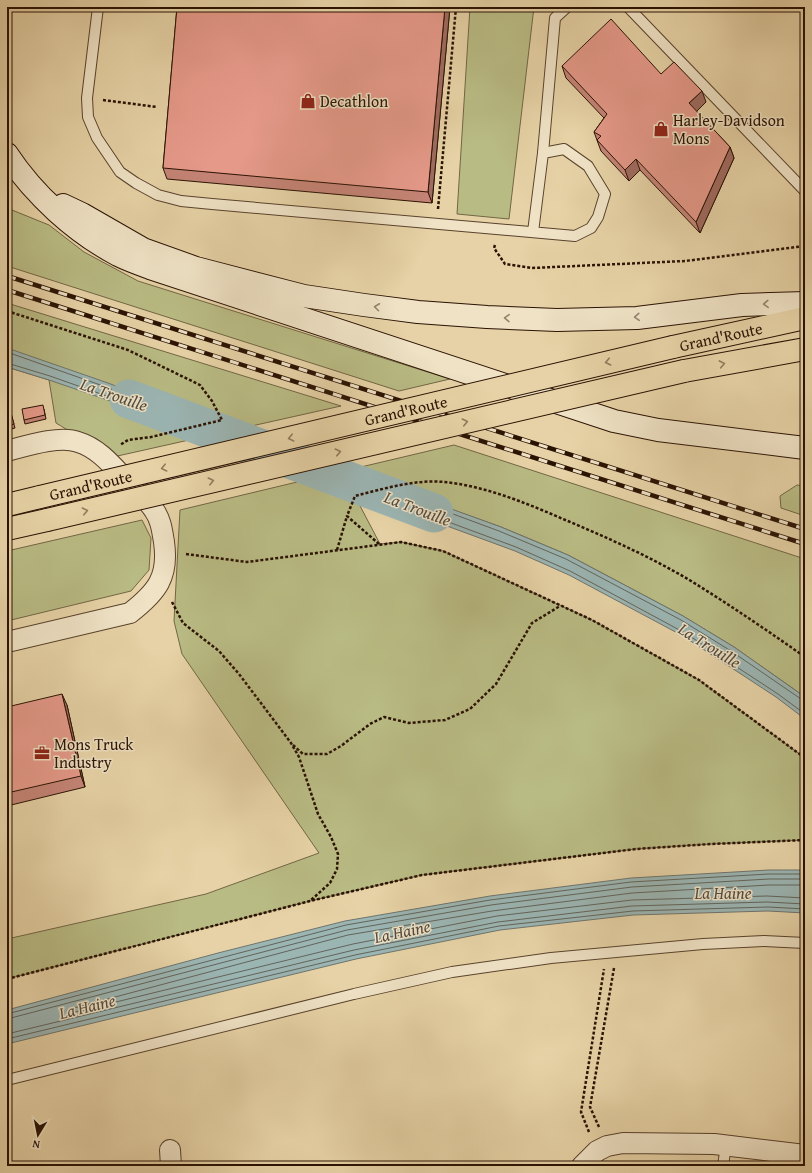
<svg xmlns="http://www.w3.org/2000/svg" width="812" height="1173" font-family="'Gentium Book Plus',serif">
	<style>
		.green { fill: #b9bb84; stroke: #726644 }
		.water { fill: #9bb5b3; stroke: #6e746d }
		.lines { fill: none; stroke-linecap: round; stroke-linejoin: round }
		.shore { stroke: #62645b; stroke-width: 1 }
		.river { stroke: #9bb5b3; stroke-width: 39 }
		.lane-casing { stroke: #59422c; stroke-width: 12 }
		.street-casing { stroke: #59422c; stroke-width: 22 }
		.secondary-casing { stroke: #2a1203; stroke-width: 24 }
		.primary-casing { stroke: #2a1203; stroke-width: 24 }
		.path { stroke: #2a1203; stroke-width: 2.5; stroke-dasharray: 3 2; stroke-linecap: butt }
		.lane { stroke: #efe2c5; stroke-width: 10 }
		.street { stroke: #efe2c5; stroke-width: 20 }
		.secondary { stroke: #efe2c5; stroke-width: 22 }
		.primary { stroke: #e6d2a6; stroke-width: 22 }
		.rail-casing { stroke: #2a1203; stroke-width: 4.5 }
		.rail { stroke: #efe2c5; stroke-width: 3; stroke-dasharray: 9; stroke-linecap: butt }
		.primary-bridge-casing { stroke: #2a1203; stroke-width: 24; stroke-linecap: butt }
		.primary-bridge { stroke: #e6d2a6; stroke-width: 22 }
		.wall { fill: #c58476; stroke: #2a1203 }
		.shaded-wall { fill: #a06b60; stroke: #2a1203 }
		.building { fill: #e59989; stroke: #2a1203 }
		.oneway { stroke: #96846e }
		.oneway2 { stroke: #917c5d }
		.labels { text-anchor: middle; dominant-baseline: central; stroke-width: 3; stroke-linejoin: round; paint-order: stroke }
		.poi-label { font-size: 16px; fill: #2a1203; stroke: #efe2c5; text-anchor: start }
		.street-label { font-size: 16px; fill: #2a1203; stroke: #efe2c5 }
		.water-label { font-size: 17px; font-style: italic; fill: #524b41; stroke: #efe2c5 }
	</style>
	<rect width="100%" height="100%" fill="#e6d2a6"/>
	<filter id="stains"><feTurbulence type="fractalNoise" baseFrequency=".005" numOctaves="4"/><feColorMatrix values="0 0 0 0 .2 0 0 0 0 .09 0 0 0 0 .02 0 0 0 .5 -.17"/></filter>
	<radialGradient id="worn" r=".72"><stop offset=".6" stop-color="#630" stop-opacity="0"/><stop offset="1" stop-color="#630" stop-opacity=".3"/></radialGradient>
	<g class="green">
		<polygon points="470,7 534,7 509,219 457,214"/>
		<polygon points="7,208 49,225 84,252 138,281 450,379 399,391 7,266"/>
		<polygon points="7,303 341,406 113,457 56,423 49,380 7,367"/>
		<polygon points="454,445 805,559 805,697 734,647 683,616 568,555 501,527 344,471"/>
		<polygon points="318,477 358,502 380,544 401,542 443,551 592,620 699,680 805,758 805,840 711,844 636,849 422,875 310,901 7,979 7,939 206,894 319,853 182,654 174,621 180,510"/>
		<polygon points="797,485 805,486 805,516 781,508 780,496"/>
		<polygon points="142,520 151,538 149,570 131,591 7,621 7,551"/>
	</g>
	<g class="water">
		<polygon points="7,348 108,383 189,414 159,423 131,408 49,380 7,367"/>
		<polygon points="399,490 501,527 568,555 683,616 734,647 805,697 805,719 776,697 683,636 569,575 515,551 368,497"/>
		<polygon points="769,870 805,870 805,913 768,911 633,915 500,930 356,959 7,1044 7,1010 218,953 345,921 490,896 631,878"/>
	</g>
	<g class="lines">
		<g class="shore">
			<polyline points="7,352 106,387 171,412 172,414 159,419 132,405 50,376 7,363"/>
			<polyline points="805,700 801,699 731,651 681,620 566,559 499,531 399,494 388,498 389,500 516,547 570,571 685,633 778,694 805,714"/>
			<polyline points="805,885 769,885 632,893 492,911 348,935 70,1009 68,1011 71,1013 353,944 497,916 632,900 767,896 805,898"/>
			<polyline points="7,1014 346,925 490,900 631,882 769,874 805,874"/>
			<polyline points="7,1019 347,930 491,905 632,887 769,879 805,879"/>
			<polyline points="7,1034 354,950 498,922 632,906 767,902 805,904"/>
			<polyline points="7,1039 355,955 499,926 633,911 768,907 805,909"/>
		</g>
		<polyline class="river" points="129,399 434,513"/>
		<g class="lane-casing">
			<g id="lane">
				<polyline points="98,7 87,98 88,117 97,138 120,172 136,183 158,195 181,201 212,204 575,236 591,228 598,217 605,194 588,166 564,149 543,153 533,232"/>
				<polyline points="628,7 805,191"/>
				<polyline points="543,153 555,18 567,7"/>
				<polyline points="7,1080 354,994 452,972 551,958 703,944 764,941 805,943"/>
				<polyline points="723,1166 726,1145"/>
			</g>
		</g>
		<g class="street-casing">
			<g id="street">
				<path d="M7 451C26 446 60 435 78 442 98 448 112 465 125 479 135 489 147 499 154 510 161 520 162 530 164 542 169 577 157 592 130 613L7 642"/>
				<polyline points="170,1150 171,1166"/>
				<polyline points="582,1166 597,1151 607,1146 623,1143 714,1144 805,1155"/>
			</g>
		</g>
		<g class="secondary-casing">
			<g id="secondary">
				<path d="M7 154C34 195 75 232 118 255 128 260 139 264 150 268L614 421 658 430 805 448"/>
				<polyline points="63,205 82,214 143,249 196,268 304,296 364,305 418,312 487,317 557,320 637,318 742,305 805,303"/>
			</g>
		</g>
		<g class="primary-casing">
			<g id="primary">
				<path id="s1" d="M673 347 805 318"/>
				<polyline points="684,371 805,349"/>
				<polyline points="7,505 40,497"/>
				<polyline points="7,529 47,520"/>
			</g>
		</g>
		<g class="path">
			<polyline points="103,100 157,107"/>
			<polyline points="438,209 456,7"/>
			<polyline points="495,245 494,248 505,264 532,268 685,261 805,246"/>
			<polyline points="7,311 128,350 200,385 212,401 222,420 151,437 128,440 120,445"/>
			<path d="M379 544 347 516 355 496C383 489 415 479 444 482 485 486 526 503 563 519 606 537 651 557 691 581 730 605 768 631 805 657"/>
			<polyline points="337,550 347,516"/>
			<polyline points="186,554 247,562 401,542 443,551 592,620 699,680 805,758"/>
			<polyline points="172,602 183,623 219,651 239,674 291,743 299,757 318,814 331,837 338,854 337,869 330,883 310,901"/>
			<polyline points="293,745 303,754 327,754 341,746 370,724 384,717 409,723 445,720 470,709 496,684 532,623 560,606"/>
			<polyline points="7,979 310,901 422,875 636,849 711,844 805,840"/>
			<polyline points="599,1127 590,1107 614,968"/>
			<polyline points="589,1132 581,1112 604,969"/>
		</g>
		<use href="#lane" class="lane"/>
		<use href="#street" class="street"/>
		<use href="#secondary" class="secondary"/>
		<use href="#primary" class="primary"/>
		<g class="rail-casing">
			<g id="rail">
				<polyline points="7,276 805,529"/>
				<polyline points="7,290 805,544"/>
			</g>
		</g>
		<use href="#rail" class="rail"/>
		<g class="primary-bridge-casing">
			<g id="primary-bridge">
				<path id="s2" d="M40 497 673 347"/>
				<polyline points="47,520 684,371"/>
			</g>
		</g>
		<use href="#primary-bridge" class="primary-bridge"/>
	</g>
	<g class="wall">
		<polygon points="177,7 450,7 432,203 167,179 163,168"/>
		<polygon points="562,66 661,74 706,102 696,111 730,147 734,158 700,233 640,170 629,181 601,151 594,132 604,118 566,78"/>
		<polygon points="7,402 8,402 9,406 15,428 7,430"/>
		<polygon points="44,409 46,419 25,424 24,420"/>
		<polygon points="67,705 85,787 7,806 7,707"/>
	</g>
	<g class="shaded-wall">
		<polygon points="445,7 450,7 432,203 428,192"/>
		<polygon points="702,91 706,102 693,115 689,103"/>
		<polygon points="730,147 734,158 700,233 696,222"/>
		<polygon points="636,159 640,170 629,181 625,170"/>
		<polygon points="62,694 67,705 85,787 81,776"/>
	</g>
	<g class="building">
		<polygon points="177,7 445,7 428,192 163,168"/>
		<polygon points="611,19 661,74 674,62 702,91 689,103 730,147 696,222 636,159 625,170 597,140 601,136 594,132 607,114 562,66"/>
		<polygon points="7,402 8,402 14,424 7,426"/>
		<polygon points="43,405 45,415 24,420 22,409"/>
		<polygon points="62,694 81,776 7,793 7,707"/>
	</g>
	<defs><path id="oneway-chevron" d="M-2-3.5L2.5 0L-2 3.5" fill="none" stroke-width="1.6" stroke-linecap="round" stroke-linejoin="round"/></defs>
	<g class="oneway">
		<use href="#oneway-chevron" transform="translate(766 304) rotate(177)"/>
		<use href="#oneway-chevron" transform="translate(377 307) rotate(-173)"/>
		<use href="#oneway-chevron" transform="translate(637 317) rotate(176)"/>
		<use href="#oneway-chevron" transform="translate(507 318) rotate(-178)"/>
	</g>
	<g class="oneway2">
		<use href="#oneway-chevron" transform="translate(608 362) rotate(167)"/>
		<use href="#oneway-chevron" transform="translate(722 364) rotate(-11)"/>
		<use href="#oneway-chevron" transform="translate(465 422) rotate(-13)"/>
		<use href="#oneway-chevron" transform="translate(291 438) rotate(167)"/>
		<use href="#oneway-chevron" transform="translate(338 452) rotate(-13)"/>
		<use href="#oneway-chevron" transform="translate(164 468) rotate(167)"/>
		<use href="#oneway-chevron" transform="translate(211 481) rotate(-13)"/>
		<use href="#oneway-chevron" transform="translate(85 511) rotate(-13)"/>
	</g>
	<defs>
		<g id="shop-bare" transform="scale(1.2)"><path d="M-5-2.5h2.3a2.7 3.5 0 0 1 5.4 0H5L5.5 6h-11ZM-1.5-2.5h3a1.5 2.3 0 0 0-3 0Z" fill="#8f2418" stroke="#efe2c5" stroke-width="2.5" paint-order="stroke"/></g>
		<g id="office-bare" transform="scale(1.2)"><path d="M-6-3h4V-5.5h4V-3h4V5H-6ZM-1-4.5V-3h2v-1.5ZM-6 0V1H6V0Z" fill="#8f2418" stroke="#efe2c5" stroke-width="2.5" paint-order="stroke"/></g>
	</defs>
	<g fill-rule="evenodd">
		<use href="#shop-bare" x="308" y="101"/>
		<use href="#shop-bare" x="661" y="129"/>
		<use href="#office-bare" x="42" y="753"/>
	</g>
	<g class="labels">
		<g class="poi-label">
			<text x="320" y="101">Decathlon</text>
			<text x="673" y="120">Harley-Davidson<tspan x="673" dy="18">Mons</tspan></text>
			<text x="54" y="744">Mons Truck<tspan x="54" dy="18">Industry</tspan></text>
		</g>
		<g class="street-label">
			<text stroke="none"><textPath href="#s1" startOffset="49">Grand'Route</textPath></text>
			<text stroke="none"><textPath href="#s2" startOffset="376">Grand'Route</textPath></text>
			<text stroke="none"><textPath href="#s2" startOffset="52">Grand'Route</textPath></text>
		</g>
		<g class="water-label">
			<text transform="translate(114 394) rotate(19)">La Trouille</text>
			<text transform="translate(418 508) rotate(21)">La Trouille</text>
			<text transform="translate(710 645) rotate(32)">La Trouille</text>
			<text x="723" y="892">La Haine</text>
			<text transform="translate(402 931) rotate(-12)">La Haine</text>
			<text transform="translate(87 1006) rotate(-14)">La Haine</text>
		</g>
	</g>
	<rect width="812" height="1173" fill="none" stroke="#e6d2a6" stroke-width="24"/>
	<rect x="8" y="8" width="796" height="1157" fill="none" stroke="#2a1203" stroke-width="2"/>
	<rect x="12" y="12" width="788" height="1149" fill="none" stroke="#2a1203"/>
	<g transform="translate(38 1135) rotate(190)" stroke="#efe2c5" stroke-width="3" paint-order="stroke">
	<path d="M0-3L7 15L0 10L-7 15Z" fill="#2a1203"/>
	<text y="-6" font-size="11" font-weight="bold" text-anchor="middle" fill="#2a1203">N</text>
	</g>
	<rect width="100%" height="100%" filter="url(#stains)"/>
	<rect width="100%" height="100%" fill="url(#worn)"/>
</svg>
